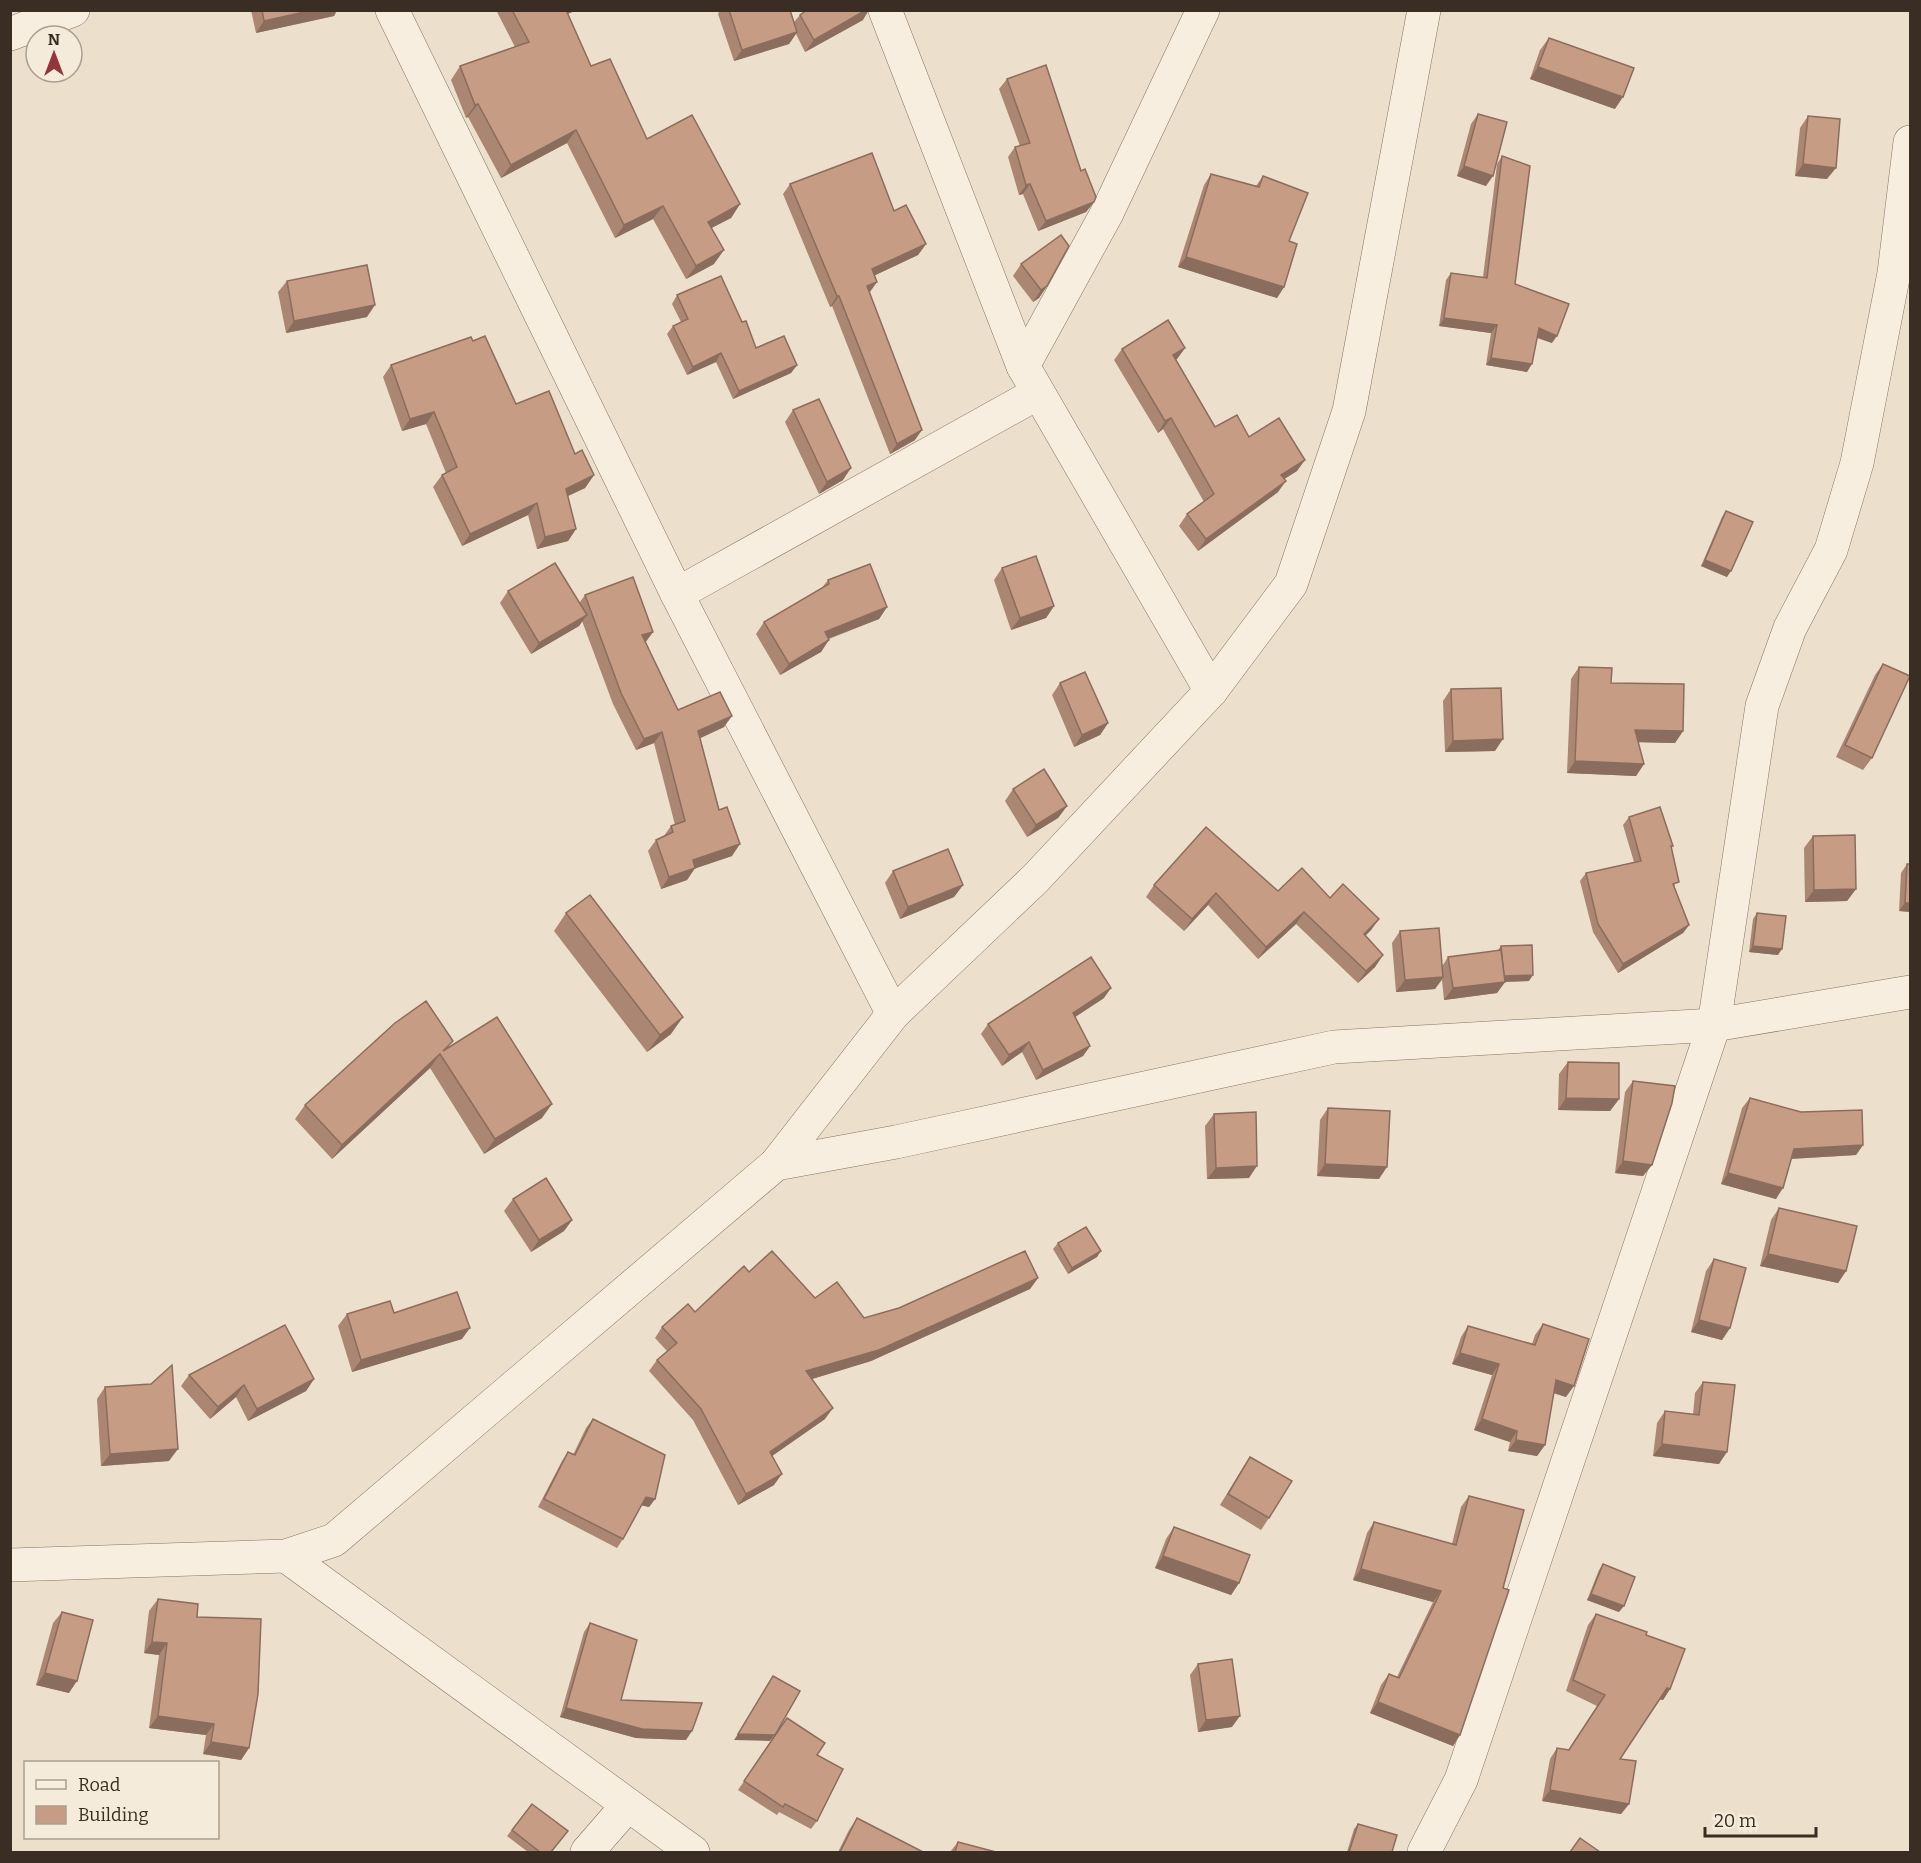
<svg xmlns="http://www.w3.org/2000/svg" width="1921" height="1863" font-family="Bitter,serif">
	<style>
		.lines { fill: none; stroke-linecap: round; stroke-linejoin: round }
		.minor-casing { stroke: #887360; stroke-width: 34 }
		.minor { stroke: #f7eedf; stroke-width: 33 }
		.wall { fill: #ab8672 }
		.shaded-wall { fill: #8b6d5d }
		.building { fill: #c79c85; stroke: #8b6d5d; stroke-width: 1.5 }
	</style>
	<rect width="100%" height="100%" fill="#ece0cc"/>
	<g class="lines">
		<g class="minor-casing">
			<g id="minor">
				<polyline points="392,10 677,594 893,1014"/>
				<polyline points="885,10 1023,366 1211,691"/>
				<polyline points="10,34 73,10"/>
				<polyline points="1023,366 1107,213 1203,10"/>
				<polyline points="677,594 1038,393"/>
				<polyline points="776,1164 893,1014 1035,879 1211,691 1291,584 1349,411 1424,10"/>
				<polyline points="286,1556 693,1852"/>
				<polyline points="10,1565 286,1556 334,1540 776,1164 896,1142 1334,1047 1714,1025 1910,992"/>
				<polyline points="587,1852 627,1806"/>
				<polyline points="1424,1852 1461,1780 1714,1025 1762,706 1790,628 1831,550 1857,463 1894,273 1910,142"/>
			</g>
		</g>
		<use href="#minor" class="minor"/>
	</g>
	<g class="wall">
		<polygon points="251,10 337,10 334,16 256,33"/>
		<polygon points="496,10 577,10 568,14 591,66 647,139 740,204 731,218 711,228 714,264 686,279 653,219 615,238 567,143 501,178 468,117 466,118 451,80 460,66 515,47"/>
		<polygon points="720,10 790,10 794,22 800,15 863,20 805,52 796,34 789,44 734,61 718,14"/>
		<polygon points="1549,38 1615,109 1530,79 1540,50"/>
		<polygon points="1007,79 1081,171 1094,202 1086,212 1038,231 1023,194 1019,195 1008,157 1015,147 1020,146 999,89"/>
		<polygon points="1478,114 1486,186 1457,176 1471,124"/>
		<polygon points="1808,116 1827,179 1795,176 1800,128"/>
		<polygon points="1502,156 1515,284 1552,343 1537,338 1527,372 1486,365 1491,333 1439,326 1446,280 1451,273 1483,277 1497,164"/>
		<polygon points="1211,174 1256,186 1263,176 1284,287 1277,298 1178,267 1204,185"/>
		<polygon points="790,184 894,211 926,244 918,255 875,275 869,293 915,440 890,454 832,306 830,307 783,194"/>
		<polygon points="1021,264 1047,286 1039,298 1033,302 1013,276"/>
		<polygon points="287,281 367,317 286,333 278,292"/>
		<polygon points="677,295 742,322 756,348 797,365 791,373 733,399 716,362 687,375 667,334 673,326 681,322 672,304"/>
		<polygon points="473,341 516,404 575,454 594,475 585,488 568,496 576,529 568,541 537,549 528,515 462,546 433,487 442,475 446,473 426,424 402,431 383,377 391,365"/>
		<polygon points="1185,348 1176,360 1215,427 1249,437 1297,471 1284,479 1278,492 1198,551 1179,526 1187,514 1204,502 1163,429 1158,433 1114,360 1122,349"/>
		<polygon points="793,410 843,480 819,494 785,422"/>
		<polygon points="1726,511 1727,577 1701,566 1722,517"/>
		<polygon points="1002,568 1054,606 1046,618 1011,630 994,580"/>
		<polygon points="828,580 887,607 879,619 829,639 821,652 780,675 756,634 764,622 821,589"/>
		<polygon points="508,591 580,602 585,595 653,632 645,642 678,710 724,727 700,738 732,856 695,868 687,880 661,889 648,851 656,840 664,836 671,826 675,825 654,743 636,750 613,704 582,621 579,626 531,654 500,603"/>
		<polygon points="1883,664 1872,758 1863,770 1836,757 1875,675"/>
		<polygon points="1579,667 1611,683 1683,731 1675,743 1638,742 1644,764 1636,776 1567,773 1571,679"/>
		<polygon points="1060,683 1108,723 1100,735 1074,747 1052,695"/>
		<polygon points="1451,689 1495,751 1445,752 1443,701"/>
		<polygon points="1013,789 1067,806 1058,818 1027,837 1005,801"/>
		<polygon points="1629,817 1673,846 1671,848 1675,888 1689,925 1683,933 1618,973 1593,932 1580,881 1586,873 1634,862 1623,825"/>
		<polygon points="1813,836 1856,889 1847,901 1805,902 1804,848"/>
		<polygon points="1907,864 1911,912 1899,911 1901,873"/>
		<polygon points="893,871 963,885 954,897 900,919 885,883"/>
		<polygon points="1154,885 1278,891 1330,898 1379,919 1371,930 1365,936 1383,955 1375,967 1358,983 1296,924 1258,959 1208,905 1184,931 1146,897"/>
		<polygon points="566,913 671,1034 647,1052 554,931"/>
		<polygon points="1757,913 1778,955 1749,952 1753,919"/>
		<polygon points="1400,931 1443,965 1448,957 1497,951 1501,946 1529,981 1505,982 1497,993 1444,1000 1442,980 1435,989 1396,992 1392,943"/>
		<polygon points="1104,998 1075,1017 1090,1046 1083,1056 1036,1080 1022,1052 1002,1066 981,1034 988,1024"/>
		<polygon points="450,1047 542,1118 484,1154 430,1068 332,1159 295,1119 305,1105"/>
		<polygon points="1568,1062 1619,1099 1610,1111 1558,1110 1559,1074"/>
		<polygon points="1633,1081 1652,1165 1643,1176 1615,1173 1625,1092"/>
		<polygon points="1750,1098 1863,1145 1856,1155 1791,1159 1776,1199 1721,1184 1742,1108"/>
		<polygon points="1328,1108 1379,1179 1317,1176 1320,1120"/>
		<polygon points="1214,1114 1249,1178 1207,1179 1205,1126"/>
		<polygon points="513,1199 572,1220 564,1231 531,1252 504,1211"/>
		<polygon points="1779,1208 1846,1271 1838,1283 1760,1266 1771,1220"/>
		<polygon points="1058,1243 1097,1257 1068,1274 1053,1249"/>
		<polygon points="1714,1259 1730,1328 1722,1340 1691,1332 1706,1271"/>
		<polygon points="749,1272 864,1318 1038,1278 1030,1289 871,1361 812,1379 825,1419 772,1456 774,1485 738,1505 693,1420 649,1371 657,1360 667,1351 655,1338 662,1327 695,1312"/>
		<polygon points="394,1313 462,1339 352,1372 338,1326 347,1314"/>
		<polygon points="1543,1324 1566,1397 1553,1393 1545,1445 1537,1456 1508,1451 1510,1442 1474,1430 1492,1375 1452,1364 1461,1337 1468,1326 1532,1344 1535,1335"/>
		<polygon points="189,1375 314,1379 306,1391 248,1421 236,1397 210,1419 181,1386"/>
		<polygon points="1703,1382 1719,1464 1653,1456 1657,1423 1665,1411 1693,1414 1695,1393"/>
		<polygon points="105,1387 169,1461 101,1466 97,1399"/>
		<polygon points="593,1419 655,1499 649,1507 641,1505 623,1539 617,1548 538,1507 562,1461 568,1452 573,1455 586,1428"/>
		<polygon points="1250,1457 1269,1518 1261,1530 1220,1505 1242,1469"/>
		<polygon points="1469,1496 1460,1735 1453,1746 1370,1713 1381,1685 1389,1674 1397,1677 1433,1602 1353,1580 1367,1533 1374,1522 1452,1544 1461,1507"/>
		<polygon points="1174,1527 1239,1583 1231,1595 1155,1568 1166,1539"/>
		<polygon points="1603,1564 1619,1612 1587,1600 1599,1570"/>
		<polygon points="158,1599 197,1617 249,1748 241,1760 203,1754 206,1735 149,1728 159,1655 144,1653 149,1611"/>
		<polygon points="62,1612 69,1693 36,1685 53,1623"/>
		<polygon points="1596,1614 1646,1635 1670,1689 1663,1700 1659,1699 1620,1759 1629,1804 1621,1814 1542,1801 1550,1759 1557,1748 1568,1750 1597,1706 1566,1691 1588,1625"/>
		<polygon points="590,1623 621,1700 686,1740 636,1738 560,1717 584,1632"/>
		<polygon points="1198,1664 1232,1727 1198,1732 1190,1675"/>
		<polygon points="787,1718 817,1755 817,1821 811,1829 779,1812 777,1815 738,1790"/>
		<polygon points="532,1804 552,1852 528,1852 507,1836"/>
		<polygon points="857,1818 923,1852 838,1852 849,1830"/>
		<polygon points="1358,1824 1392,1852 1347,1852 1354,1829"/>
		<polygon points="958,1842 996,1852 950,1852"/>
	</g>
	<g class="shaded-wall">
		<polygon points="313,10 337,10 334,16 256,33 264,21"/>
		<polygon points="560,10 577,10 554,19"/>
		<polygon points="866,10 869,10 863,20 805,52 814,40"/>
		<polygon points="797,32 789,44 734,61 742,50"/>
		<polygon points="1538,67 1623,97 1615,109 1530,79"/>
		<polygon points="478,104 468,117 466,118 475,105"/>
		<polygon points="576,130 567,143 501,178 511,165"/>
		<polygon points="1803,164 1836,168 1827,179 1795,176"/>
		<polygon points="1464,166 1493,176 1486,186 1457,176"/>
		<polygon points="1030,184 1023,194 1019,195 1026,185"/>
		<polygon points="1094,202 1086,212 1038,231 1046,221"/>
		<polygon points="740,204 731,218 698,235 708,222"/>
		<polygon points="663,206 653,219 615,238 624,225"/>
		<polygon points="926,244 918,255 865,280 872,269"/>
		<polygon points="724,250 714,264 686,279 696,266"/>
		<polygon points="1186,257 1284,287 1277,298 1178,267"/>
		<polygon points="877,282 870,292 859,296 867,286"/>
		<polygon points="1047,286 1039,298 1033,302 1041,290"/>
		<polygon points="837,296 839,296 832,306 830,307"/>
		<polygon points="375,305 367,317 286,333 294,321"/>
		<polygon points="1444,318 1497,325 1491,333 1439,326"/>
		<polygon points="1539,328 1557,336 1552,343 1533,336"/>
		<polygon points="1185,348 1177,359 1165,367 1173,355"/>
		<polygon points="721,353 716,362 687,375 693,367"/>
		<polygon points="1491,358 1532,364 1527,372 1486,365"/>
		<polygon points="797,365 791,373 733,399 739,391"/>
		<polygon points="434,412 426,424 402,431 410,419"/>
		<polygon points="1171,418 1163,429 1158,433 1165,421"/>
		<polygon points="922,430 915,440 890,454 897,444"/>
		<polygon points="1305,460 1297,471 1273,486 1281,475"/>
		<polygon points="851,468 843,480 819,494 827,482"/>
		<polygon points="594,475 585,488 557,501 566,489"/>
		<polygon points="1286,481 1278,492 1198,551 1206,539"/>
		<polygon points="537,503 528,515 462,546 470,534"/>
		<polygon points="576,529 568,541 537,549 545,537"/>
		<polygon points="1705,560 1731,571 1727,577 1701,566"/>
		<polygon points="1054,606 1046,618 1011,630 1020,618"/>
		<polygon points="887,607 879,619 816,643 825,632"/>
		<polygon points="587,615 579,626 531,654 539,643"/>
		<polygon points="653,632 645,643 642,635"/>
		<polygon points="829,640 821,652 780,675 789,664"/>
		<polygon points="732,716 724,727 690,743 698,731"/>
		<polygon points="1108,723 1100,735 1074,747 1082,735"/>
		<polygon points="1635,730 1683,731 1675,743 1627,742"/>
		<polygon points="662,732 654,743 636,750 644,739"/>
		<polygon points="1503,739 1495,751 1445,752 1453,741"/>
		<polygon points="1575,761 1644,764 1636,776 1567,773"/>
		<polygon points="1067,806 1058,818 1027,837 1036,825"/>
		<polygon points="740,844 732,856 685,872 693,860"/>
		<polygon points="695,868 687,880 661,889 669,877"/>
		<polygon points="963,885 954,897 900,919 908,907"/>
		<polygon points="1856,889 1847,901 1805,902 1814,890"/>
		<polygon points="1216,893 1208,905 1184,931 1192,919"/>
		<polygon points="1905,903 1911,903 1911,912 1899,911"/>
		<polygon points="1304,912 1296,924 1258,959 1266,947"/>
		<polygon points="1379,919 1371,930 1355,946 1364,934"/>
		<polygon points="1689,925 1683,933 1618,973 1623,964"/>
		<polygon points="1753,946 1782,949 1778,955 1749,952"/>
		<polygon points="1383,955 1375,967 1358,983 1366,971"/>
		<polygon points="1533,975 1529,981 1498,982 1502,976"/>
		<polygon points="1443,977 1435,989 1396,992 1405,980"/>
		<polygon points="1505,982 1497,993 1444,1000 1453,988"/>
		<polygon points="1111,988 1104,998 1066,1023 1073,1013"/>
		<polygon points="683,1017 671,1034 647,1052 660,1035"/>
		<polygon points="1029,1042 1022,1052 1002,1066 1009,1055"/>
		<polygon points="1090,1046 1083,1056 1036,1080 1043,1070"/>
		<polygon points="440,1054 430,1068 332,1159 342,1145"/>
		<polygon points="1566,1098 1619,1099 1610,1111 1558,1110"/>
		<polygon points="552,1104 542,1118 484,1154 495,1139"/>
		<polygon points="1863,1145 1856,1155 1787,1159 1794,1149"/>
		<polygon points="1623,1161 1652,1165 1643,1176 1615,1173"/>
		<polygon points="1325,1164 1387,1167 1379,1179 1317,1176"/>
		<polygon points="1257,1166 1249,1178 1207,1179 1216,1168"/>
		<polygon points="1728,1173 1783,1188 1776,1199 1721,1184"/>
		<polygon points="572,1220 564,1231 531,1252 539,1240"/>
		<polygon points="1101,1251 1097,1257 1068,1274 1072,1268"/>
		<polygon points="1768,1254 1846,1271 1838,1283 1760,1266"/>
		<polygon points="1038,1278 1030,1289 871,1361 799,1383 806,1371"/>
		<polygon points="1699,1320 1730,1328 1722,1340 1691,1332"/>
		<polygon points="470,1328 462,1339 352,1372 361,1360"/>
		<polygon points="1460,1353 1499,1364 1492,1375 1452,1364"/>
		<polygon points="314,1379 306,1391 248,1421 257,1409"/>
		<polygon points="1556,1380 1574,1386 1566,1397 1548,1391"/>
		<polygon points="244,1385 236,1397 210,1419 218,1407"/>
		<polygon points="833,1408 825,1419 762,1463 770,1452"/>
		<polygon points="1482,1419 1517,1431 1510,1442 1474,1430"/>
		<polygon points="1516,1440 1545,1445 1537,1456 1508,1451"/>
		<polygon points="1662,1444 1727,1452 1719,1464 1653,1456"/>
		<polygon points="178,1449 169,1461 101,1466 110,1454"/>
		<polygon points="782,1474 774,1485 738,1505 746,1494"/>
		<polygon points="646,1497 655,1499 649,1507 640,1505"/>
		<polygon points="1163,1556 1239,1583 1231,1595 1155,1568"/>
		<polygon points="1361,1569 1441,1591 1433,1602 1353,1580"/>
		<polygon points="1591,1594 1624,1606 1619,1612 1587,1600"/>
		<polygon points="152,1642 167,1643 159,1655 144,1653"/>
		<polygon points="45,1673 77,1681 69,1693 36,1685"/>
		<polygon points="1667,1688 1670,1689 1663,1700 1659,1699"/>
		<polygon points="1378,1702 1460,1735 1453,1746 1370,1713"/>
		<polygon points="566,1708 692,1731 686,1740 636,1738 560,1717"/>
		<polygon points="158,1716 214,1724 206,1735 149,1728"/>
		<polygon points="1240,1716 1232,1727 1198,1732 1206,1720"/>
		<polygon points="738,1734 775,1735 770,1741 734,1740"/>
		<polygon points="211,1742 249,1748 241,1760 203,1754"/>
		<polygon points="1550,1790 1629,1804 1621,1814 1542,1801"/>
	</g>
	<g class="building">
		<polygon points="262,10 313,10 264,21"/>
		<polygon points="512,10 566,10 591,66 610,59 647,139 692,115 740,204 708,222 724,250 696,266 663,206 624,225 576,130 511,165 478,104 475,105 460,66 529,42"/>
		<polygon points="729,10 790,10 797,32 742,50"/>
		<polygon points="807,10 866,10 814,40 800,15"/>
		<polygon points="1549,38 1634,68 1623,97 1538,67"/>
		<polygon points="1046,65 1081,171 1085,169 1096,197 1094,202 1046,221 1030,184 1026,185 1015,147 1030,143 1007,79"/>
		<polygon points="1478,114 1507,122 1493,176 1464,166"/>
		<polygon points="1808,116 1840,119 1836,168 1803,164"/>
		<polygon points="872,153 894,211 906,205 926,244 872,269 877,282 867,286 922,430 897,444 839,296 837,296 790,184"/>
		<polygon points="1502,156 1530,166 1515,284 1569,304 1557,336 1539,328 1532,364 1491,358 1497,325 1444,318 1451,273 1487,278"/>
		<polygon points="1211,174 1259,187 1263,176 1308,193 1289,241 1297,244 1284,287 1186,257"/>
		<polygon points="1061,235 1069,246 1047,286 1041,290 1021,264"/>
		<polygon points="367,265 375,305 294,321 287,281"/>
		<polygon points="721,276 742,322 746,321 756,348 784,336 797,365 739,391 721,353 693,367 673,326 688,319 677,295"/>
		<polygon points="1168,320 1185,348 1173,355 1215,427 1237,415 1249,437 1279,418 1305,460 1281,475 1286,481 1206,539 1187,514 1214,494 1171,418 1165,421 1122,349"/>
		<polygon points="485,336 516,404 549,391 575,454 582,450 594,475 566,489 576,529 545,537 537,503 470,534 442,475 457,467 434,412 410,419 391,365 471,337 473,341"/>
		<polygon points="819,399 851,468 827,482 793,410"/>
		<polygon points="1726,511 1753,522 1731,571 1705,560"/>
		<polygon points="1036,556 1054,606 1020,618 1002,568"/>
		<polygon points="555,563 587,615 539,643 508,591"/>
		<polygon points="870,564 887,607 825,632 829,640 789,664 764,622 829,584 828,580"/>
		<polygon points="633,577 653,632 642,635 678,710 720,692 732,716 698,731 719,810 727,807 740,844 693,860 695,868 669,877 656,840 673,832 671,826 685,821 662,732 644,739 621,693 585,595"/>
		<polygon points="1883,664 1910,676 1872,758 1845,745"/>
		<polygon points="1579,667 1612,668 1611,683 1684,684 1683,731 1635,730 1644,764 1575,761"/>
		<polygon points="1085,672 1108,723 1082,735 1060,683"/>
		<polygon points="1501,688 1503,739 1453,741 1451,689"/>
		<polygon points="1044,769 1067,806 1036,825 1013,789"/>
		<polygon points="1660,807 1673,846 1671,846 1679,882 1673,884 1689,925 1623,964 1598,924 1586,873 1641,861 1629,817"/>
		<polygon points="1206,827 1278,891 1302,868 1330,898 1343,884 1379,919 1364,934 1383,955 1366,971 1304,912 1266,947 1216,893 1192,919 1154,885"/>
		<polygon points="1855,835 1856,889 1814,890 1813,836"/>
		<polygon points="948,849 963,885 908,907 893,871"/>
		<polygon points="1907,864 1911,864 1911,903 1905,903"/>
		<polygon points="590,895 683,1017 660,1035 566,913"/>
		<polygon points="1757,913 1786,916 1782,949 1753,946"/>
		<polygon points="1439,928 1443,977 1405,980 1400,931"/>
		<polygon points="1532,945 1533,975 1504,976 1501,946"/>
		<polygon points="1501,950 1505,982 1453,988 1448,957"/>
		<polygon points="1091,957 1111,988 1073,1013 1090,1046 1043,1070 1029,1042 1009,1055 988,1024"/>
		<polygon points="426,1001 453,1041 443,1051 497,1017 552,1104 495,1139 440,1054 342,1145 305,1105 395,1023"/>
		<polygon points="1568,1062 1619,1063 1619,1099 1566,1098"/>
		<polygon points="1633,1081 1675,1086 1672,1103 1652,1165 1623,1161"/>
		<polygon points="1750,1098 1801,1112 1862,1110 1863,1145 1794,1149 1783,1188 1728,1173"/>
		<polygon points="1328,1108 1390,1111 1387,1167 1325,1164"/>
		<polygon points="1256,1112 1257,1166 1216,1168 1214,1114"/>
		<polygon points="546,1178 572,1220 539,1240 513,1199"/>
		<polygon points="1779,1208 1857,1226 1846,1271 1768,1254"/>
		<polygon points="1086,1227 1101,1251 1072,1268 1058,1243"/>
		<polygon points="772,1251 815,1298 837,1282 864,1318 899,1308 1025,1251 1038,1278 879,1350 806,1371 833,1408 770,1452 782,1474 746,1494 701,1409 657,1360 677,1343 662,1327 688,1304 695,1312 744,1266 749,1272"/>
		<polygon points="1714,1259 1746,1268 1730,1328 1699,1320"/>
		<polygon points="457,1292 470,1328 361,1360 347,1314 390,1301 394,1313"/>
		<polygon points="1543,1324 1589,1339 1574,1386 1556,1380 1545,1445 1516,1440 1517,1431 1482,1419 1499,1364 1460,1353 1468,1326 1535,1345"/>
		<polygon points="285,1325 314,1379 257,1409 244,1385 218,1407 189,1375"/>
		<polygon points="172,1365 178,1449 110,1454 105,1387 151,1384"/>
		<polygon points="1703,1382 1735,1385 1727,1452 1662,1444 1665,1411 1699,1415"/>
		<polygon points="593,1419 665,1455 655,1499 646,1497 623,1539 544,1499 568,1452 575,1455"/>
		<polygon points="1250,1457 1292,1481 1269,1518 1228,1494"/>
		<polygon points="1469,1496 1524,1510 1503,1588 1509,1590 1460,1735 1378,1702 1389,1674 1399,1678 1441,1591 1361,1569 1374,1522 1456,1545"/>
		<polygon points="1174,1527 1250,1555 1239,1583 1163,1556"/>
		<polygon points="1603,1564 1635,1577 1624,1606 1591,1594"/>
		<polygon points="158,1599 198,1604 197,1617 261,1619 258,1694 249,1748 211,1742 214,1724 158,1716 167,1643 152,1642"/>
		<polygon points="62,1612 93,1620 77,1681 45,1673"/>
		<polygon points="1596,1614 1647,1632 1646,1635 1685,1649 1670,1689 1667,1688 1620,1759 1636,1761 1629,1804 1550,1790 1557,1748 1569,1750 1605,1695 1573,1680"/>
		<polygon points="590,1623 637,1640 621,1700 702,1703 692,1731 642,1729 566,1708"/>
		<polygon points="1232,1659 1240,1716 1206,1720 1198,1664"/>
		<polygon points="773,1676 800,1691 775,1735 738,1734"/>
		<polygon points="787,1718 825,1743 817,1755 843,1769 817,1821 785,1804 783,1807 744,1781"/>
		<polygon points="532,1804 568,1831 551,1852 540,1852 512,1830"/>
		<polygon points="857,1818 923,1852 840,1852"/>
		<polygon points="1358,1824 1397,1835 1392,1852 1349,1852"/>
		<polygon points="1580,1838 1600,1852 1570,1852"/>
		<polygon points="958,1842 996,1852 955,1852"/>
	</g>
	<rect width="1921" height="1863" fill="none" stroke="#3a2d23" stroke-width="24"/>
	<rect x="24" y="1761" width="195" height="78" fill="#f4ebdb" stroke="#aa9f91" stroke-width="1.5"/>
	<rect x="36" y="1780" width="30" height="9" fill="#f7eedf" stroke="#aa9f91" stroke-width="1.5"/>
	<text x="78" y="1791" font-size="18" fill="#3a2d23">Road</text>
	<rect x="36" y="1806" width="30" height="18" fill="#c79c85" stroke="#aa9f91" stroke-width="1.5"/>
	<text x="78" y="1821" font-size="18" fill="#3a2d23">Building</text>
	<g transform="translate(54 54)"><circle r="28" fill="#f4ebdb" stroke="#aa9f91" stroke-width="1.5"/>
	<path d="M0-4.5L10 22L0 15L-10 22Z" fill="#93353b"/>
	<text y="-9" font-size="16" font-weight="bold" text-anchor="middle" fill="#3a2d23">N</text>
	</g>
	<path d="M1705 1827v9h111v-9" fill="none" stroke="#3a2d23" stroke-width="3"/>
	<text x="1714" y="1827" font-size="18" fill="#3a2d23" stroke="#f4ebdb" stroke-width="4.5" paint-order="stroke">20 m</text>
</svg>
